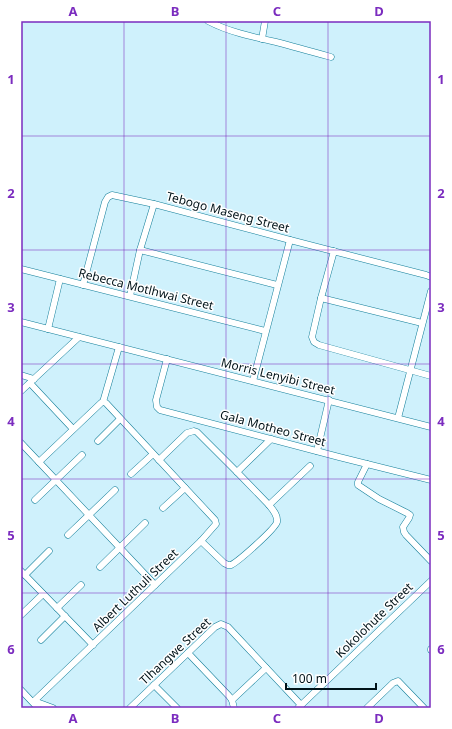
<svg xmlns="http://www.w3.org/2000/svg" width="452" height="729" font-family="'Noto Sans',sans-serif">
	<style>
		.lines { fill: none; stroke-linecap: round; stroke-linejoin: round }
		.minor-casing { stroke: #137f9a; stroke-width: 7 }
		.minor { stroke: #fff; stroke-width: 6 }
		.grid { fill: none; stroke: #7b2cbf; stroke-width: 1; stroke-opacity: 0.55 }
		.labels { text-anchor: middle; dominant-baseline: central; stroke-width: 3; stroke-linejoin: round; paint-order: stroke }
		.street-label { font-size: 12px; fill: #011319; stroke: #fff }
		.neatline { fill: none; stroke: #7b2cbf; stroke-width: 1.5 }
		.grid-label { font-size: 13px; text-anchor: middle; font-weight: bold; fill: #7b2cbf }
	</style>
	<rect width="100%" height="100%" fill="#cff1fc"/>
	<g class="lines">
		<g class="minor-casing">
			<g id="minor">
				<path d="M208 21C229 32 253 37 276 42 295 47 313 52 331 57"/>
				<polyline points="262,39 265,21"/>
				<polyline points="140,250 277,285"/>
				<polyline points="334,251 321,298 312,337 314,342 319,345 431,376"/>
				<polyline points="21,269 265,331"/>
				<polyline points="83,285 105,202 108,197 112,195 154,204 290,240 426,275 431,277"/>
				<polyline points="130,296 140,250 154,204"/>
				<polyline points="321,298 422,323"/>
				<polyline points="21,322 431,427"/>
				<polyline points="48,329 60,279"/>
				<polyline points="167,359 156,400 157,407 160,410 339,457 431,480"/>
				<polyline points="21,375 34,379"/>
				<polyline points="253,381 290,240"/>
				<polyline points="30,383 73,429"/>
				<polyline points="21,391 79,337"/>
				<polyline points="103,402 119,347"/>
				<polyline points="398,418 431,291"/>
				<polyline points="98,441 120,419"/>
				<polyline points="21,443 155,585"/>
				<polyline points="317,451 329,400"/>
				<path d="M159 460 187 433 194 431 197 432 237 472 269 505C273 510 278 515 277 522 275 529 239 561 231 565H228L224 563 201 541"/>
				<polyline points="367,464 358,482 358,485 379,499 407,513 410,515 409,518 403,527 404,532 406,535 431,561"/>
				<polyline points="237,472 271,439"/>
				<polyline points="131,474 153,454"/>
				<polyline points="35,500 82,455"/>
				<polyline points="269,505 310,466"/>
				<polyline points="163,508 185,488"/>
				<polyline points="68,535 115,490"/>
				<polyline points="100,567 145,523"/>
				<polyline points="21,571 93,645"/>
				<polyline points="25,575 49,551"/>
				<polyline points="57,608 81,585"/>
				<polyline points="21,615 43,594"/>
				<polyline points="41,640 65,616"/>
				<polyline points="431,649 431,650"/>
				<polyline points="188,653 229,696 232,700 234,708"/>
				<polyline points="154,685 177,708"/>
				<polyline points="21,690 38,708"/>
				<polyline points="232,700 266,668"/>
				<polyline points="34,701 53,708"/>
				<polyline points="33,702 201,541 216,524 215,520 106,403 103,402 101,403 39,462"/>
				<polyline points="130,708 215,627 221,624 228,627 301,705"/>
				<polyline points="298,708 431,581"/>
				<polyline points="367,708 393,683 398,681 424,708"/>
			</g>
		</g>
		<use href="#minor" class="minor"/>
	</g>
	<path class="grid" d="M124 21V708M226 21V708M328 21V708M21 136H431M21 250H431M21 364H431M21 479H431M21 593H431"/>
	<g class="labels">
		<g class="street-label">
			<text transform="translate(228 212) rotate(15)">Tebogo Maseng Street</text>
			<text transform="translate(146 289) rotate(14)">Rebecca Motlhwai Street</text>
			<text transform="translate(278 376) rotate(14)">Morris Lenyibi Street</text>
			<text transform="translate(273 428) rotate(15)">Gala Motheo Street</text>
			<text transform="translate(135 590) rotate(-44)">Albert Luthuli Street</text>
			<text transform="translate(374 620) rotate(-44)">Kokolohute Street</text>
			<text transform="translate(175 651) rotate(-43)">Tlhangwe Street</text>
		</g>
	</g>
	<rect width="452" height="729" fill="none" stroke="#ffffff" stroke-width="44"/>
	<path d="M286 683v6h90v-6" fill="none" stroke="#011319" stroke-width="2"/>
	<text x="292" y="683" font-size="12" fill="#011319" stroke="#ffffff" stroke-width="3" paint-order="stroke">100 m</text>
	<rect x="22" y="22" width="408" height="685" class="neatline"/>
	<g class="grid-label">
		<text x="73" y="16">A</text>
		<text x="175" y="16">B</text>
		<text x="277" y="16">C</text>
		<text x="379" y="16">D</text>
		<text x="11" y="84">1</text>
		<text x="441" y="84">1</text>
		<text x="11" y="198">2</text>
		<text x="441" y="198">2</text>
		<text x="11" y="312">3</text>
		<text x="441" y="312">3</text>
		<text x="11" y="426">4</text>
		<text x="441" y="426">4</text>
		<text x="11" y="540">5</text>
		<text x="441" y="540">5</text>
		<text x="11" y="654">6</text>
		<text x="441" y="654">6</text>
		<text x="73" y="723">A</text>
		<text x="175" y="723">B</text>
		<text x="277" y="723">C</text>
		<text x="379" y="723">D</text>
	</g>
</svg>
